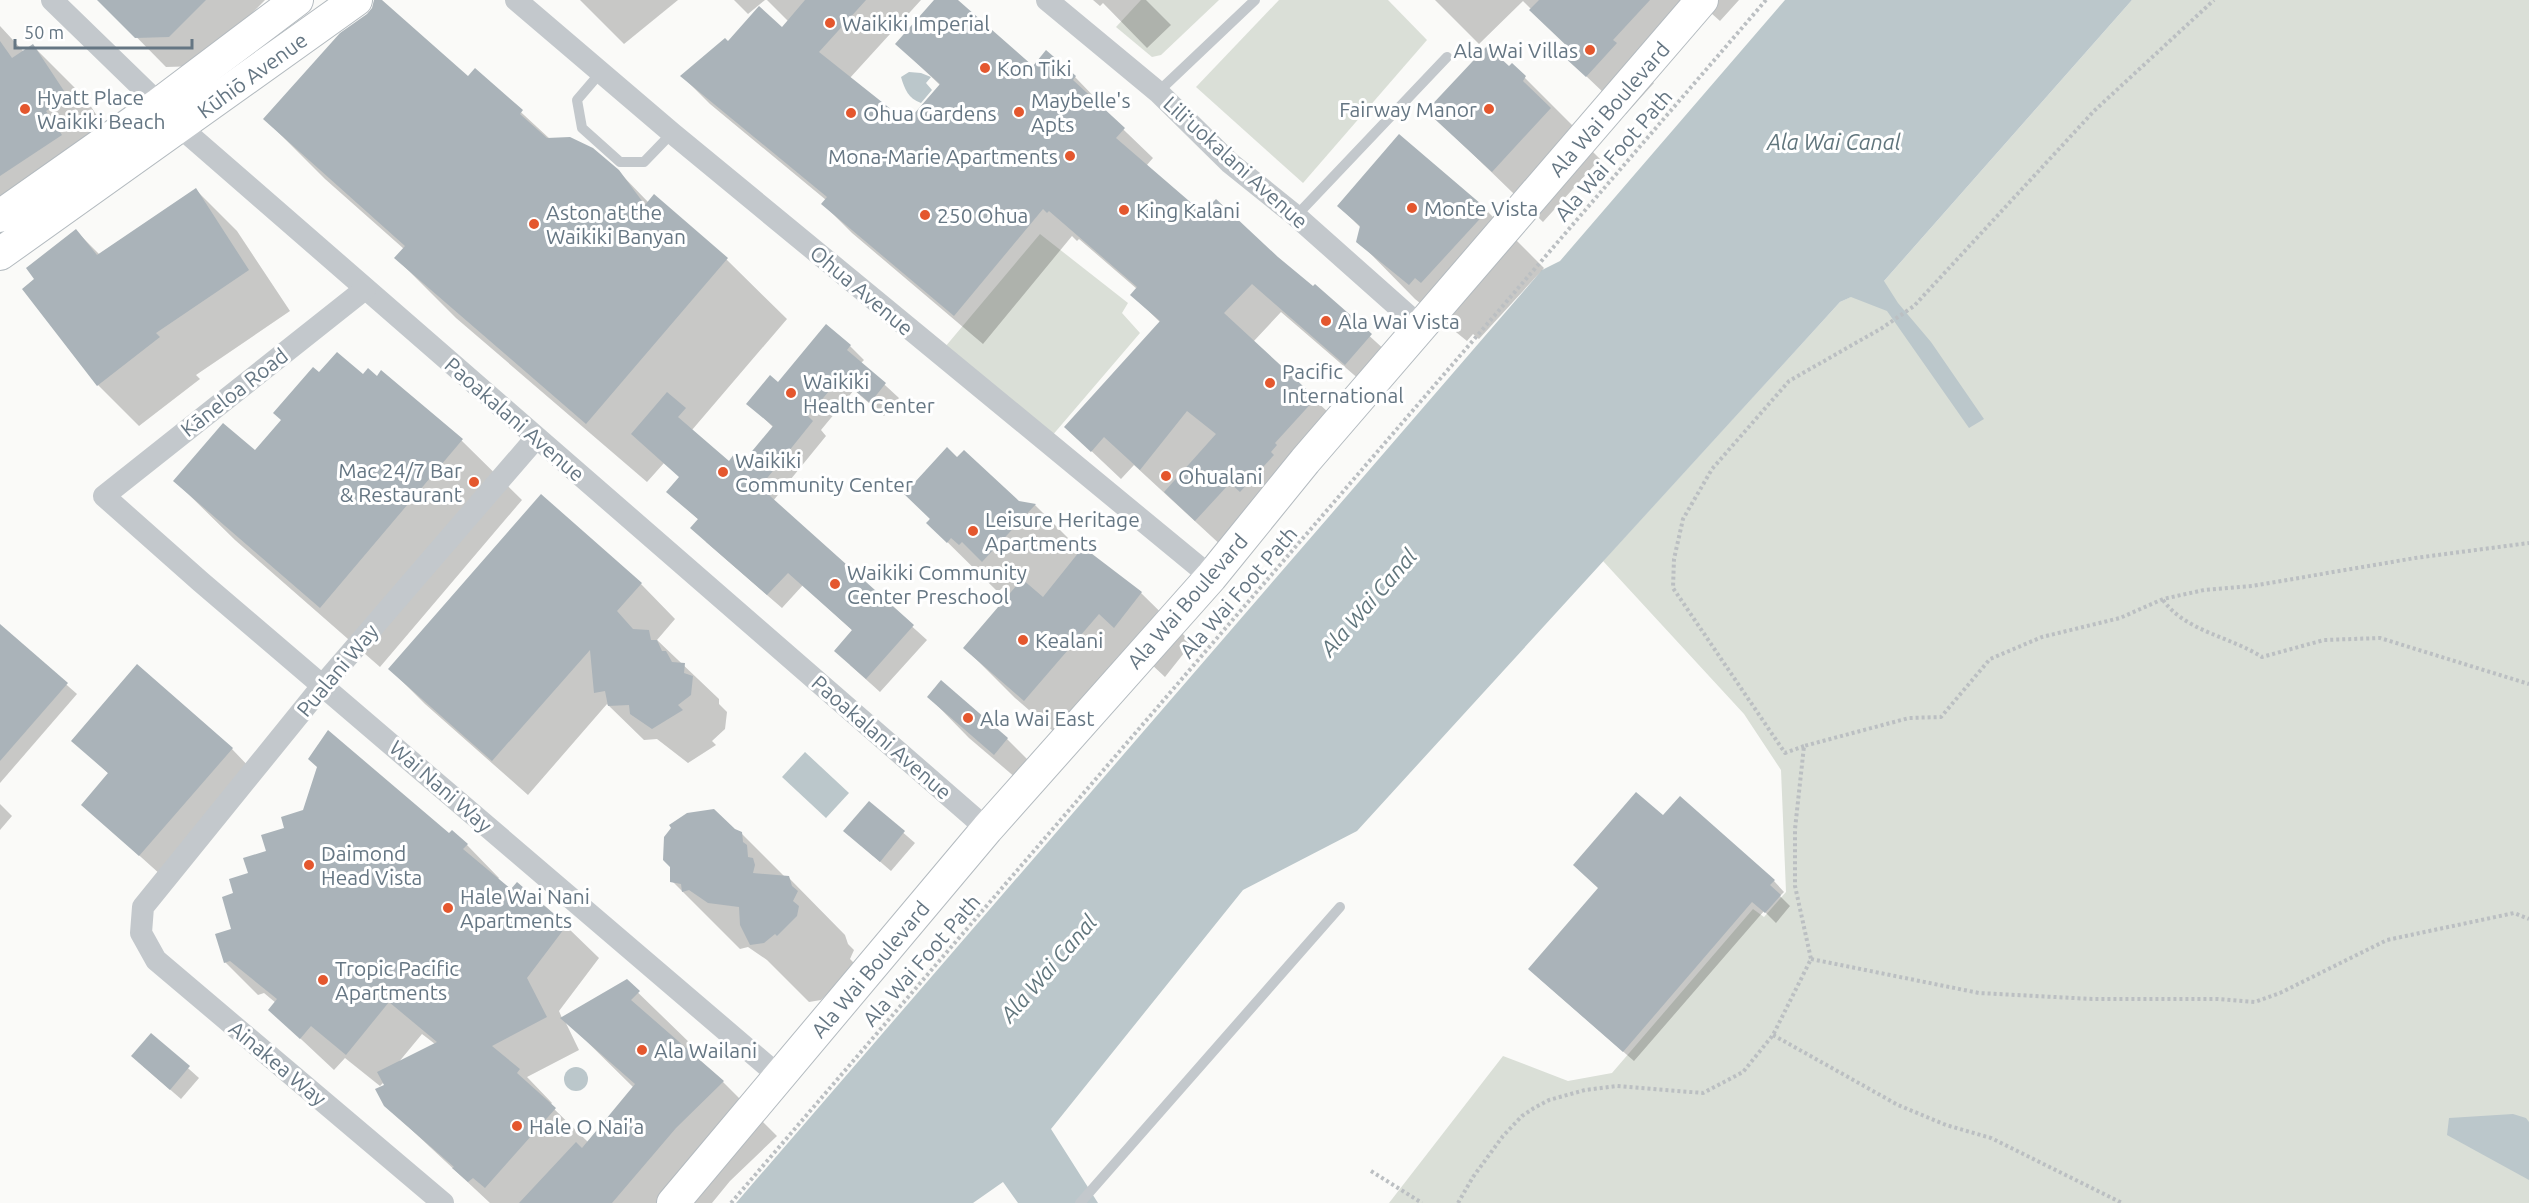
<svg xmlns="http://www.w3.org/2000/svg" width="2529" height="1203" font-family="Ubuntu,sans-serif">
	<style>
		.green { fill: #dadfd7 }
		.water { fill: #bbc7cb }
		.shadow { fill: #0003; fill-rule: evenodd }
		.building { fill: #aab3b9 }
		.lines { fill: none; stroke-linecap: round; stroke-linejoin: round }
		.secondary-casing { stroke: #b3babf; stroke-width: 34 }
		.path { stroke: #bbbfc2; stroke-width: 4; stroke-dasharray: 3 3; stroke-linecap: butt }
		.lane { stroke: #c3c8cc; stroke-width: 10 }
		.street { stroke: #c3c8cc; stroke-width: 22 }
		.secondary { stroke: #fff; stroke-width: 32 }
		.poi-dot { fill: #e4572e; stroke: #fff; stroke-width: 2 }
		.labels { text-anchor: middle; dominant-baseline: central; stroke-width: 6; stroke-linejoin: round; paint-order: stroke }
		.poi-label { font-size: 21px; fill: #657683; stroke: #fff; text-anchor: start }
		.street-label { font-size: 21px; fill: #657683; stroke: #fff }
		.water-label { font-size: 22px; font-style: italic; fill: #60757c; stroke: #fff }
	</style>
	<rect width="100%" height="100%" fill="#fafaf8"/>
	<g class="green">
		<polygon points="1141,0 1219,0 1161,55 1152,57 1116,27"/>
		<polygon points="1279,0 1388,0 1427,40 1303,183 1196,87"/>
		<polygon points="2132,0 2529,0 2529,1203 1389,1203 1503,1056 1568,1081 1612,1073 1753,909 1764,917 1786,892 1781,770 1744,714 1603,561 1840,302 1884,281"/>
		<polygon points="1040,234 1128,303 1122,313 1140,333 1051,437 945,347"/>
	</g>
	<g class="water">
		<polygon points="1785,0 2132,0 1884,281 1898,303 1931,342 1984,419 1969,428 1887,311 1851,297 1840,302 1357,831 1243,890 1051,1129 1098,1203 1018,1203 1003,1182 973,1203 736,1203 1542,270 1560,261"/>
		<path d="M909 72 921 73 931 77 926 83 932 90 921 103C908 98 905 90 901 77Z"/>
		<polygon points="805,752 849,793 826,818 782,777"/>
		<circle cx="576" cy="1079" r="12"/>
		<polygon points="2513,1114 2526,1118 2529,1122 2529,1180 2447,1135 2449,1118"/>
	</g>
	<g class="shadow">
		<polygon points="100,0 265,0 200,66 166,67"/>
		<polygon points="375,0 379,0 469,78 475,70 550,139 618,171 649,203 654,197 727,260 787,319 692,430 729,463 743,464 774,428 748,403 779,384 850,346 864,360 861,363 899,398 884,416 854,390 821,430 826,436 773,501 927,640 880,692 850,665 853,631 803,585 782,608 706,542 699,520 668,492 681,477 664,463 647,482 456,318 396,258 404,249 325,179 265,119 368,15 374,8"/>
		<polygon points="580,0 678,0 624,44"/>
		<polygon points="734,0 765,0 748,14"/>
		<polygon points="767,0 921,0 849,79 907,124 941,86 897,44 936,0 956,0 1033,68 1075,77 1103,106 1101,108 1153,158 1146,166 1203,215 1277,258 1313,288 1315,286 1400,364 1375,393 1281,312 1253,342 1344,427 1224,548 1134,465 1121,479 1066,427 1161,323 1132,295 1137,289 1079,239 1077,241 1072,236 983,344 852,233 823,204 826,200 710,104 682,76 728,43 782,29 788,21"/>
		<polygon points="1093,0 1146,0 1171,25 1147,48 1103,3 1100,6"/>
		<polygon points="1435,0 1739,0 1720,21 1711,13 1651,80 1654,83 1626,114 1565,56 1571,49 1523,1 1479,44"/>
		<polygon points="0,26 24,52 33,46 86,99 120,151 0,268"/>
		<polygon points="1512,65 1575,128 1572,131 1600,159 1543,222 1428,111"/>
		<polygon points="196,190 237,231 290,311 196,375 200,379 139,426 98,385 36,279 76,231 100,255"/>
		<polygon points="1339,206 1487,211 1544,268 1479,339 1473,334 1467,341 1415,299 1358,241 1361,228"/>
		<polygon points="381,372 462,441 522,500 380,667 235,540 175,481 256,452 319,374 377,378"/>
		<polygon points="957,459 1019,503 1035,505 1081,551 1083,549 1141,593 1192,643 1165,677 1150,663 1075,750 1015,698 965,648 1011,595 1002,588 998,592 928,523"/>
		<polygon points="641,584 675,619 657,640 719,699 719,704 727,712 725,729 712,741 716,745 688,763 657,739 644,740 607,704 528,795 425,704 390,669"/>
		<polygon points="0,626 77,694 0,783"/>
		<polygon points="941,682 1007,739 1048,780 1036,795 969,738 929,697"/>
		<polygon points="73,740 232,749 252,770 161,875 83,805 109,774"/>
		<polygon points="1680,798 1774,881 1784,892 1780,896 1790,906 1776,923 1764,911 1634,1061 1540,979 1600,888"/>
		<polygon points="869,803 915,843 891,871 856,841"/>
		<polygon points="0,804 12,816 0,830"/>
		<polygon points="734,831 741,833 785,877 788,877 845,935 848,944 854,950 850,959 856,965 821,1000 809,1002 767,960 748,947 740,949 672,881"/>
		<path d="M449 835 467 845 499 878 497 880 511 892 566 926 599 958 559 1011 562 1018 626 981 693 1046 687 1051 723 1082 777 1136 730 1181 712 1203H490L385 1105 386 1086 384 1082 380 1086 345 1058 334 1070 270 1010 276 1003 264 993 258 995 225 962 233 930ZM564 1019 634 1088 589 1143 550 1105 552 1103 527 1077 579 1050ZM422 1034 435 1044 398 1063Z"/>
		<polygon points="151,1035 199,1078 181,1099 143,1066"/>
	</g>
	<g class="building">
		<polygon points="97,0 206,0 169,37 135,38"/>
		<polygon points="374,0 382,0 468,76 475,68 523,110 520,114 547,138 570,137 593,148 619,170 645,205 654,194 728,258 586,424 394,258 405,246 263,119 340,33 367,14 372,8"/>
		<polygon points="805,0 866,0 819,52 907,122 940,84 895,44 934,0 958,0 1033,66 1046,50 1076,76 1073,80 1125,128 1116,138 1203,213 1216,199 1278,257 1313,286 1315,284 1372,334 1345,365 1252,284 1224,313 1316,398 1275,443 1277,445 1271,452 1274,455 1240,492 1230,483 1195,521 1164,492 1216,434 1187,411 1140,470 1104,437 1091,452 1064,427 1160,321 1130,295 1137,287 1049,211 1047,213 1043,209 954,316 821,204 827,197 680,76 725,38 728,41 759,6 782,27"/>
		<polygon points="1539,0 1650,0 1613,40 1617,43 1586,77 1563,56 1570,49 1529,10"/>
		<polygon points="0,41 12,58 33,44 68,97 46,111 62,135 0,176"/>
		<polygon points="1487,46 1509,66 1512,63 1526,76 1523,81 1551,108 1492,172 1426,111"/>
		<polygon points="1399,134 1488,210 1421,283 1415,278 1409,285 1356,242 1360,226 1337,206"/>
		<polygon points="196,188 249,270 156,333 160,337 97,386 22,289 34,279 26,268 76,229 97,255"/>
		<polygon points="826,324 851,345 847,350 886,383 870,403 840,378 808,416 813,421 760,487 914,625 866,679 834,651 852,630 788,573 767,595 690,528 698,519 666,492 679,477 631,434 667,392 686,408 678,417 729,461 734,454 743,462 773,426 746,404 770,375 778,382"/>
		<polygon points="337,352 363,374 368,368 377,376 381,370 463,439 320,608 173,481 223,423 255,450 281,420 273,413 313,367 319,372"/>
		<polygon points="947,447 957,457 964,450 1019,501 1036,504 982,562 962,542 959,545 951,538 947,543 926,523 930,519 904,494"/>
		<polygon points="541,494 642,583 617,611 633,629 649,630 651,640 657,640 662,651 666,651 672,662 685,663 684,673 693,676 691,695 678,705 683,710 652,729 630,714 629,705 608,706 605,691 594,693 590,650 492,761 388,669"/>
		<polygon points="1083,547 1142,592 1114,628 1099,614 1024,701 963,648 1022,579 1043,597"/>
		<polygon points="0,624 68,683 0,761"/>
		<polygon points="137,664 233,748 139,856 81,805 108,773 71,741"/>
		<polygon points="941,680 1008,738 994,755 927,697"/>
		<polygon points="328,730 449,833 452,830 468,844 463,849 511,889 517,882 567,925 527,978 547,1017 492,1046 520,1069 517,1073 556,1108 485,1188 473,1178 468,1182 452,1168 454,1167 384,1106 375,1089 384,1085 377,1072 437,1042 389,1002 346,1055 311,1026 300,1039 268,1010 277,999 230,961 224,963 215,934 231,929 222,897 233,893 229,879 248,873 243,858 266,851 261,835 284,828 281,817 303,810 317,767 308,759"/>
		<polygon points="1636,792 1663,815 1680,796 1775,880 1770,885 1781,895 1765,913 1752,902 1623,1052 1528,969 1598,888 1573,865"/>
		<polygon points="869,801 905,831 880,862 843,831"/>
		<polygon points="714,809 735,829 742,832 743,842 747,845 748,857 753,858 755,865 753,873 789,876 792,886 798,891 793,901 799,906 797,916 777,936 775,934 764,943 750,945 740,925 739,907 708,903 689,890 682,892 681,884 670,882 670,867 663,860 664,837 671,828 669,825 687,813"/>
		<polygon points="627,979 640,991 631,1000 724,1081 676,1128 612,1203 519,1203 576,1142 582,1148 635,1084 560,1018"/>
		<polygon points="151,1033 190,1066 170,1090 131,1056"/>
	</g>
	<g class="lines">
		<g class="secondary-casing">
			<g id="secondary">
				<polyline points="0,216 159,104 297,0"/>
				<polyline points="0,254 356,0"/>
				<polyline points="673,1203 987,829 1211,577 1305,461 1702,0"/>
			</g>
		</g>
		<g class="path">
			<path d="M2163 600C2185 631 2231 637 2262 657L2324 640 2380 638 2529 684"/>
			<polyline points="1804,746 1785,753 1673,588 1674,559 1683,519 1712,469 1789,381 1882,328 1914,306 2094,111 2214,0"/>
			<polyline points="1811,959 1979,993 2092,999 2218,999 2255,1002 2280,993 2387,940 2514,913 2529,919"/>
			<polyline points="1773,1035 1898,1105 1946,1125 1991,1138 2122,1203"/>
			<polyline points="1371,1171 1422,1203"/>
			<polyline points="731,1203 1766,0"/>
			<polyline points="1458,1203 1473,1177 1503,1136 1522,1116 1534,1108 1549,1100 1585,1090 1617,1086 1703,1093 1743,1072 1773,1035 1811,959 1795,886 1795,829 1804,746 1909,718 1941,717 1990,659 2042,637 2120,618 2163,599 2204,590 2252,586 2415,558 2529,543"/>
		</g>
		<g class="lane">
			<polyline points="601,72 577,100 582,128 620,162 644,162 672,133"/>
			<polyline points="1158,92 1255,0"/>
			<polyline points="1296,216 1447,57"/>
			<polyline points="1080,1203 1340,907"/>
		</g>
		<g class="street">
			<polyline points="52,0 159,104 180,127 987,829"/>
			<polyline points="516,0 672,133 1211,577"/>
			<polyline points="1047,0 1158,92 1230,163 1296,216 1422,328"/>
			<polyline points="365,289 104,496 201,582 779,1076"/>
			<polyline points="443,1203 156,960 141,933 143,907 323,685 536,438"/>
		</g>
		<use href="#secondary" class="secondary"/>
	</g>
	<g class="poi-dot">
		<circle cx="830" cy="23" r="6"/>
		<circle cx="1590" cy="50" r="6"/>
		<circle cx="985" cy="68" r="6"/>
		<circle cx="25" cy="109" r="6"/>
		<circle cx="1489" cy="109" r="6"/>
		<circle cx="1019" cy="112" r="6"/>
		<circle cx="851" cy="113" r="6"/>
		<circle cx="1070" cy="156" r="6"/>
		<circle cx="1412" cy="208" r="6"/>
		<circle cx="1124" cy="210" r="6"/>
		<circle cx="925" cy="215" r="6"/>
		<circle cx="534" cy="224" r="6"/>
		<circle cx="1326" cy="321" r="6"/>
		<circle cx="1270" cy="383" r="6"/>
		<circle cx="791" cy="393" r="6"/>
		<circle cx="723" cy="472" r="6"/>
		<circle cx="1166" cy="476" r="6"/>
		<circle cx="474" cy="482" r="6"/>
		<circle cx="973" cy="531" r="6"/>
		<circle cx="835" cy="584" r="6"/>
		<circle cx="1023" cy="640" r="6"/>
		<circle cx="968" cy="718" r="6"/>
		<circle cx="309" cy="865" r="6"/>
		<circle cx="448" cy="908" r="6"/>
		<circle cx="323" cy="980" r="6"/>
		<circle cx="642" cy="1050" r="6"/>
		<circle cx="517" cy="1126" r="6"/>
	</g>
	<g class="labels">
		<g class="poi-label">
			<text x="842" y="23">Waikiki Imperial</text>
			<text x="1578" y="50" text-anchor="end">Ala Wai Villas</text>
			<text x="997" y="68">Kon Tiki</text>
			<text x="37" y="97">Hyatt Place<tspan x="37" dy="24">Waikiki Beach</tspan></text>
			<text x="1031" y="100">Maybelle's<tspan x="1031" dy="24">Apts</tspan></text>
			<text x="1477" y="109" text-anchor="end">Fairway Manor</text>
			<text x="863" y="113">Ohua Gardens</text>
			<text x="1058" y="156" text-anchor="end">Mona-Marie Apartments</text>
			<text x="1424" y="208">Monte Vista</text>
			<text x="1136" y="210">King Kalani</text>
			<text x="546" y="212">Aston at the<tspan x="546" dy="24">Waikiki Banyan</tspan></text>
			<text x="937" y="215">250 Ohua</text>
			<text x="1338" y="321">Ala Wai Vista</text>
			<text x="1282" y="371">Pacific<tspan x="1282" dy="24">International</tspan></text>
			<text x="803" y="381">Waikiki<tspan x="803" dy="24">Health Center</tspan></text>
			<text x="735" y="460">Waikiki<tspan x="735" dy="24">Community Center</tspan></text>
			<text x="462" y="470" text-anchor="end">Mac 24/7 Bar<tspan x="462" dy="24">&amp; Restaurant</tspan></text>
			<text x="1178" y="476">Ohualani</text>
			<text x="985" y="519">Leisure Heritage<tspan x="985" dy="24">Apartments</tspan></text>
			<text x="847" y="572">Waikiki Community<tspan x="847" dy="24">Center Preschool</tspan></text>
			<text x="1035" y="640">Kealani</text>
			<text x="980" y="718">Ala Wai East</text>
			<text x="321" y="853">Daimond<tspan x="321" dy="24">Head Vista</tspan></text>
			<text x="460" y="896">Hale Wai Nani<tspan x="460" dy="24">Apartments</tspan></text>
			<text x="335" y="968">Tropic Pacific<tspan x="335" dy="24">Apartments</tspan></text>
			<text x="654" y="1050">Ala Wailani</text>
			<text x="529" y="1126">Hale O Nai'a</text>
		</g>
		<g class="street-label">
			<text transform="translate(252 75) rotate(-36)">Kūhiō Avenue</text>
			<text transform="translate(1609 109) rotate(-49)">Ala Wai Boulevard</text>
			<text transform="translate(1613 155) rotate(-49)">Ala Wai Foot Path</text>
			<text transform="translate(1236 162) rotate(42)">Liliʻuokalani Avenue</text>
			<text transform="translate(862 290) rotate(40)">Ohua Avenue</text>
			<text transform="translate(234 392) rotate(-38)">Kāneloa Road</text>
			<text transform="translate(515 419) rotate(41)">Paoakalani Avenue</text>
			<text transform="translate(1238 592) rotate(-49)">Ala Wai Foot Path</text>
			<text transform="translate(1187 601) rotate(-49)">Ala Wai Boulevard</text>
			<text transform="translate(337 670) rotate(-50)">Pualani Way</text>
			<text transform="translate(882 737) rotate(41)">Paoakalani Avenue</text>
			<text transform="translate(441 786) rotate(41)">Wai Nani Way</text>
			<text transform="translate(921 960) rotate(-49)">Ala Wai Foot Path</text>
			<text transform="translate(870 969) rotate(-50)">Ala Wai Boulevard</text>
			<text transform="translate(278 1063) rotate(40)">Ainakea Way</text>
		</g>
		<g class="water-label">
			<text x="1834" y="141">Ala Wai Canal</text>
			<text transform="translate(1368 602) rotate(-49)">Ala Wai Canal</text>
			<text transform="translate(1048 968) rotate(-49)">Ala Wai Canal</text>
		</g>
	</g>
	<path d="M15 39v9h177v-9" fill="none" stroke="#657683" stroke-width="3"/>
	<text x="24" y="39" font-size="18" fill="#657683" stroke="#ffffff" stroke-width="4.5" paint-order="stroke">50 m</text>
</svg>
